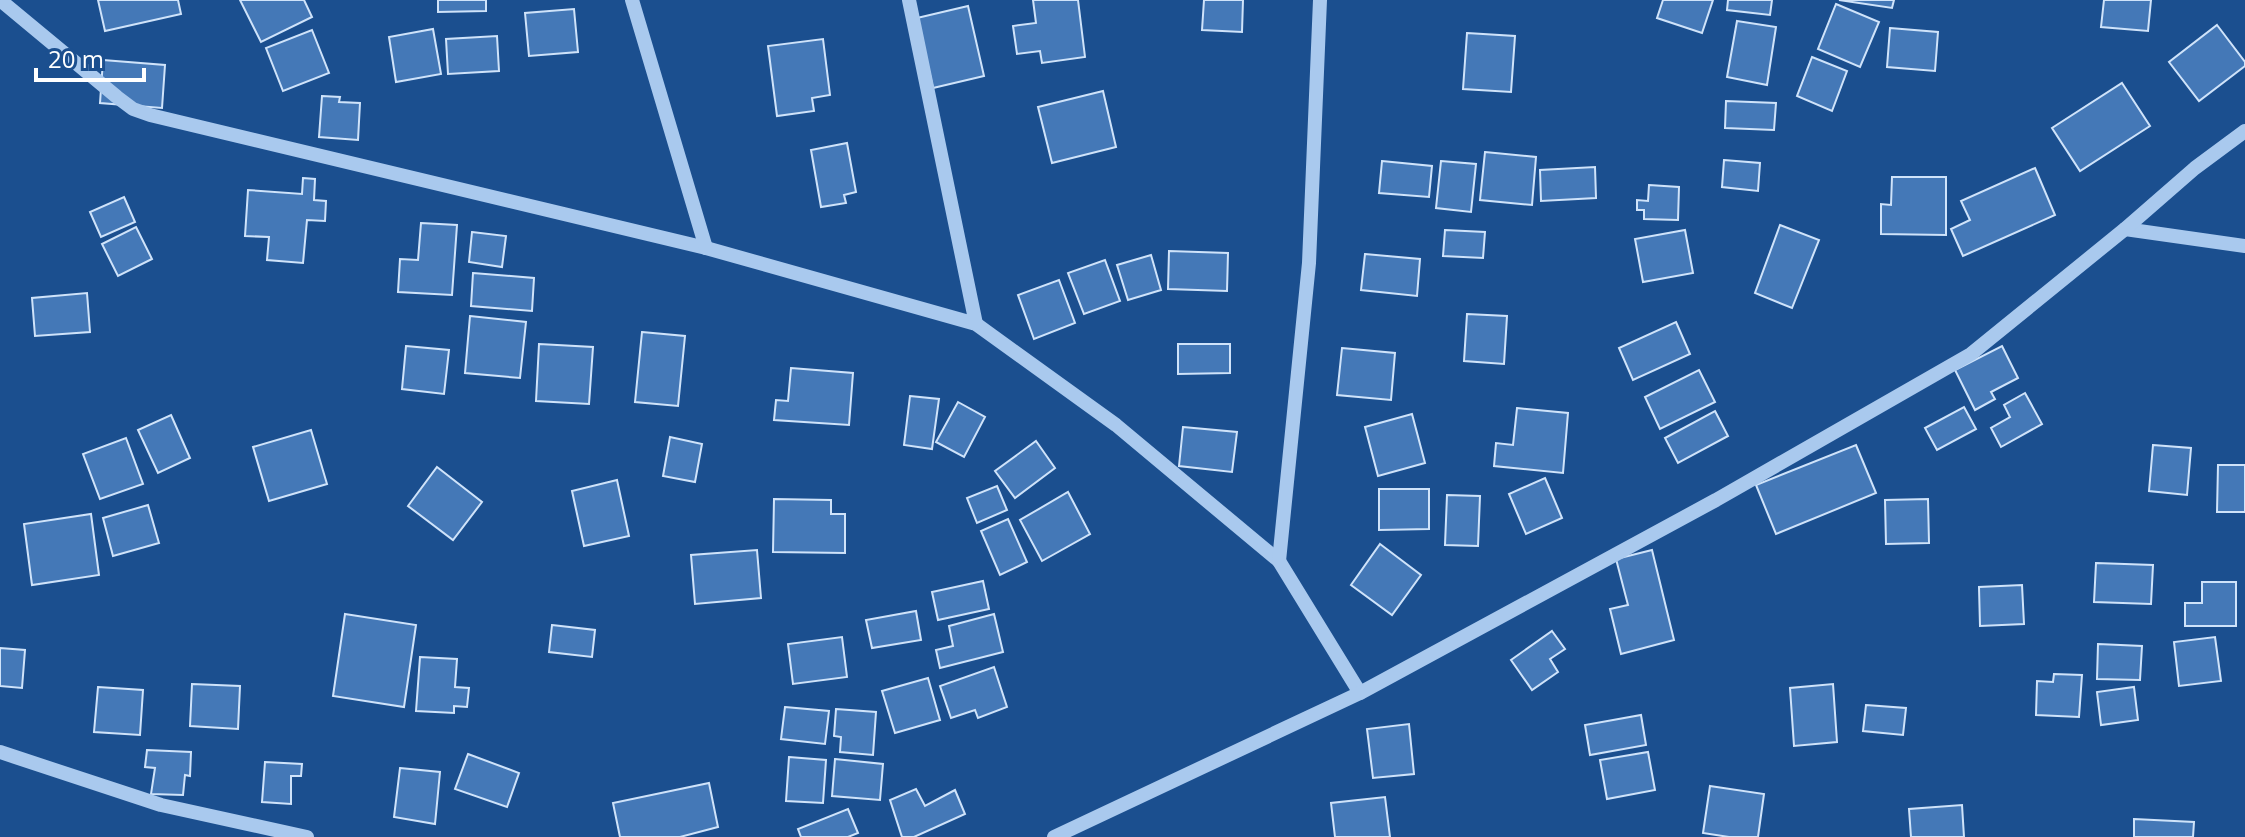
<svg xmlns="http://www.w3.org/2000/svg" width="2245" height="837" font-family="'Open Sans',sans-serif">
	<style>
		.building { fill: #4478b7; stroke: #cfe3fa; stroke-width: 2 }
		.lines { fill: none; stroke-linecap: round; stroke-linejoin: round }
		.minor { stroke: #a9c9ee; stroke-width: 14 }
	</style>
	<rect width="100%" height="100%" fill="#1b4f8f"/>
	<g class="building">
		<polygon points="98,0 178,0 181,14 105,31"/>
		<polygon points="240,0 304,0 312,17 261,42"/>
		<polygon points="438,0 486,0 486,11 438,12"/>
		<polygon points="1033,0 1078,0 1085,57 1042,63 1040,51 1017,54 1013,26 1036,23"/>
		<polygon points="1204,0 1243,0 1242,32 1202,30"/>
		<polygon points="1663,0 1713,0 1702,33 1657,18"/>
		<polygon points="1728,0 1772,0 1770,15 1727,10"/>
		<polygon points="1839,0 1894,0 1892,8"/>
		<polygon points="2104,0 2151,0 2148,31 2101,27"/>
		<polygon points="1836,4 1879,22 1860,67 1818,49"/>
		<polygon points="968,6 984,76 933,88 917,18"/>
		<polygon points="574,9 578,52 529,56 525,13"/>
		<polygon points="1737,21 1776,27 1767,85 1727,77"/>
		<polygon points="2217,25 2245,62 2245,66 2199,101 2169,62"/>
		<polygon points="1890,28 1938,32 1935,71 1887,67"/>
		<polygon points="433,29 441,74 396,82 389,37"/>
		<polygon points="312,30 329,73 283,91 266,48"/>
		<polygon points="1467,33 1515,36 1511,92 1463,89"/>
		<polygon points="497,36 499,71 448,74 446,39"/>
		<polygon points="823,39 830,95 812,98 814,111 777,116 768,46"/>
		<polygon points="1812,57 1847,71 1832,111 1797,96"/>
		<polygon points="103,60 165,65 162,108 100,103"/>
		<polygon points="2122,83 2150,126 2080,171 2052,128"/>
		<polygon points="1103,91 1116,147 1052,163 1038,107"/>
		<polygon points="322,96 340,97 339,102 360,103 358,140 319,137"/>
		<polygon points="1726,101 1776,103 1774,130 1725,128"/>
		<polygon points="847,143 856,192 844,195 846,203 821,207 811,150"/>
		<polygon points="1485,152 1536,157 1532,205 1480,200"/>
		<polygon points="1724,160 1760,163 1758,191 1722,187"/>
		<polygon points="1382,161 1432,166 1429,197 1379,193"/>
		<polygon points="1441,161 1476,164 1471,212 1436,208"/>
		<polygon points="1595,167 1596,198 1541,201 1540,170"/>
		<polygon points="2035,168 2055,215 1963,256 1951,229 1970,220 1961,201"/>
		<polygon points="1892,177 1946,177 1946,235 1881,234 1881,204 1891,205"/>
		<polygon points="303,178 315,179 314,200 326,201 325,221 307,220 303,263 267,260 269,237 245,236 248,190 302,194"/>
		<polygon points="1649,185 1679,187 1678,220 1644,219 1644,210 1637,210 1637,200 1648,201"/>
		<polygon points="124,197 135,222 101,237 90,212"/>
		<polygon points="421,223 457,225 452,295 398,292 400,259 418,260"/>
		<polygon points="1780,225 1819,240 1792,308 1755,293"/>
		<polygon points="136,227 152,259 118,276 102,244"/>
		<polygon points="1445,230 1485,232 1483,258 1443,256"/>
		<polygon points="1685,230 1693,273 1643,282 1635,239"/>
		<polygon points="472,232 506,236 502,267 469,262"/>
		<polygon points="1169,251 1228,253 1227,291 1168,289"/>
		<polygon points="1365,254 1420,259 1417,296 1361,290"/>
		<polygon points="1151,255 1161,290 1128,300 1117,265"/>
		<polygon points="1105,260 1120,301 1084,314 1068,273"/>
		<polygon points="473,273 534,278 532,311 471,306"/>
		<polygon points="1059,280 1075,323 1034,339 1018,295"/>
		<polygon points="87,293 90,332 35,336 32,298"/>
		<polygon points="1467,314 1507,316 1504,364 1464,361"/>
		<polygon points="470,316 526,322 520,378 465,373"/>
		<polygon points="1676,322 1690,354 1633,380 1619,348"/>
		<polygon points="642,332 685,336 678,406 635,402"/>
		<polygon points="539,344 593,347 589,404 536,401"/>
		<polygon points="1178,344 1230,344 1230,373 1178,374"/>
		<polygon points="406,346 449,350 444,394 402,389"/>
		<polygon points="2002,346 2018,378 1991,392 1995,399 1975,410 1955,370"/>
		<polygon points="1342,348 1395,353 1391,400 1337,395"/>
		<polygon points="791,368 853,373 849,425 774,420 776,400 788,401"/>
		<polygon points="1699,370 1715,402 1660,429 1645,397"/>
		<polygon points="2025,393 2042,424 2001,447 1991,428 2010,417 2004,405"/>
		<polygon points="910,396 939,399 932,449 904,445"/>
		<polygon points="958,402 985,417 964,457 936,442"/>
		<polygon points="1964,407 1976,429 1937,450 1925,428"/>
		<polygon points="1517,408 1568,413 1563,473 1494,466 1496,443 1513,445"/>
		<polygon points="1715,411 1728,436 1678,463 1665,438"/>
		<polygon points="1412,414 1425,463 1378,476 1365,427"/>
		<polygon points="171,415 190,458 158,473 138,430"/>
		<polygon points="1183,427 1237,432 1232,472 1179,466"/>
		<polygon points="311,430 327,484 269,501 253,447"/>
		<polygon points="670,437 702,444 695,482 663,476"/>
		<polygon points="126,438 143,484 100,499 83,454"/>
		<polygon points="1036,441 1055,468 1015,498 995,471"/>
		<polygon points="1856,445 1876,493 1776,534 1756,485"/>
		<polygon points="2153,445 2191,448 2187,495 2149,491"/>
		<polygon points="2218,465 2245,465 2245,512 2217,512"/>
		<polygon points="437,467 482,502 453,540 408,506"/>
		<polygon points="1545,478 1562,518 1526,534 1509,494"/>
		<polygon points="617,480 629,536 584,546 572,491"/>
		<polygon points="997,486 1007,510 977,523 967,498"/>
		<polygon points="1379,489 1429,489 1429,529 1379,530"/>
		<polygon points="1068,492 1090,534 1042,561 1020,520"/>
		<polygon points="1447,495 1480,496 1478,546 1445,545"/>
		<polygon points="774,499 831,500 831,514 845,514 845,553 773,552"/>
		<polygon points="1928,499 1929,543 1886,544 1885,500"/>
		<polygon points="148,505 159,543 113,556 103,518"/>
		<polygon points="91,514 99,575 32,585 24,524"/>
		<polygon points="1008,519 1027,562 1000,575 981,531"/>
		<polygon points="1380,544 1421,575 1392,615 1351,585"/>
		<polygon points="757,550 761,598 695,604 691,555"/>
		<polygon points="1652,550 1674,640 1621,654 1610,609 1628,605 1616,559"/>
		<polygon points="2096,563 2153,565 2151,604 2094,602"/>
		<polygon points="983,581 989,609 938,620 932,592"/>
		<polygon points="2202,582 2236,582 2236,626 2185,626 2185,603 2202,603"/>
		<polygon points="2022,585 2024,624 1980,626 1979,587"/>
		<polygon points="916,611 921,640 872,648 866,620"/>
		<polygon points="345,614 416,625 404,707 333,696"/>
		<polygon points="994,614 1003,652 940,668 936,650 953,646 949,626"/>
		<polygon points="552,625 595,630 592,657 549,652"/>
		<polygon points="1552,631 1565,649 1550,659 1558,672 1532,690 1511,660"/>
		<polygon points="842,637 847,677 793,684 788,644"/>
		<polygon points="2215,637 2221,681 2179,686 2174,642"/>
		<polygon points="2098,644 2142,646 2140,680 2097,679"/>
		<polygon points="0,648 25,650 22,688 0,686"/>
		<polygon points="420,657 457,659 455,687 469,688 467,707 454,706 454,713 416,711"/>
		<polygon points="994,667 1007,707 978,718 975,710 951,718 940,686"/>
		<polygon points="2054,674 2082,675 2079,717 2036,715 2037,681 2053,682"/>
		<polygon points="928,678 940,720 895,733 882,691"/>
		<polygon points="192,684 240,686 238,729 190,726"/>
		<polygon points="1833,684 1837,742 1794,746 1790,688"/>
		<polygon points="98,687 143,690 140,735 94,732"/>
		<polygon points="2134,687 2138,720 2101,725 2097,692"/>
		<polygon points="1866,705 1906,708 1903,735 1863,731"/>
		<polygon points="785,707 829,711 825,744 781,739"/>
		<polygon points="836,709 876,712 873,755 840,752 841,737 834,736"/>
		<polygon points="1641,715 1646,745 1590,755 1585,725"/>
		<polygon points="1409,724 1414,774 1373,778 1367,729"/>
		<polygon points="147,750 191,752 190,776 185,775 183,795 151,794 155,768 145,767"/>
		<polygon points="1648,752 1655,790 1607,799 1600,760"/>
		<polygon points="468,754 519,773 507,807 455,789"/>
		<polygon points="789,757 826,760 823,803 786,801"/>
		<polygon points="835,759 883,764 880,800 832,796"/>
		<polygon points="265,762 302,764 301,776 291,776 291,804 262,802"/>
		<polygon points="400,768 440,772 435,824 394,817"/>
		<polygon points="709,783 718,827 680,837 620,837 613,803"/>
		<polygon points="1710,786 1764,794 1758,837 1729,837 1703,833"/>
		<polygon points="916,789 925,806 955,790 965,814 914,837 902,837 890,800"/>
		<polygon points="1385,797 1390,837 1335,837 1331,803"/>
		<polygon points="1962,805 1964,837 1911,837 1909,809"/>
		<polygon points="848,809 858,833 848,837 801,837 798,829"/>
		<polygon points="2134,819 2194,822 2193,837 2134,837"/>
	</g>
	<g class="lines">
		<g class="minor">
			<polyline points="0,0 117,97 133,109 150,115 706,248 976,324 1116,425 1279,561 1360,693"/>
			<polyline points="632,0 706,248"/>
			<polyline points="909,0 976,324"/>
			<polyline points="2125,229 2245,246"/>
			<polyline points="1279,561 1309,263 1320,0"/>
			<polyline points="0,752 161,805 307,837"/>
			<polyline points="1054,837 1360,693 1716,500 1971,354 2125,229 2195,168 2245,131"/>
		</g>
	</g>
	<path d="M36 68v12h108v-12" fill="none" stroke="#ffffff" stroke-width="4"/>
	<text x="48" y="68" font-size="24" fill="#ffffff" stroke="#1b4f8f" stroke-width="6" paint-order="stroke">20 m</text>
</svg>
